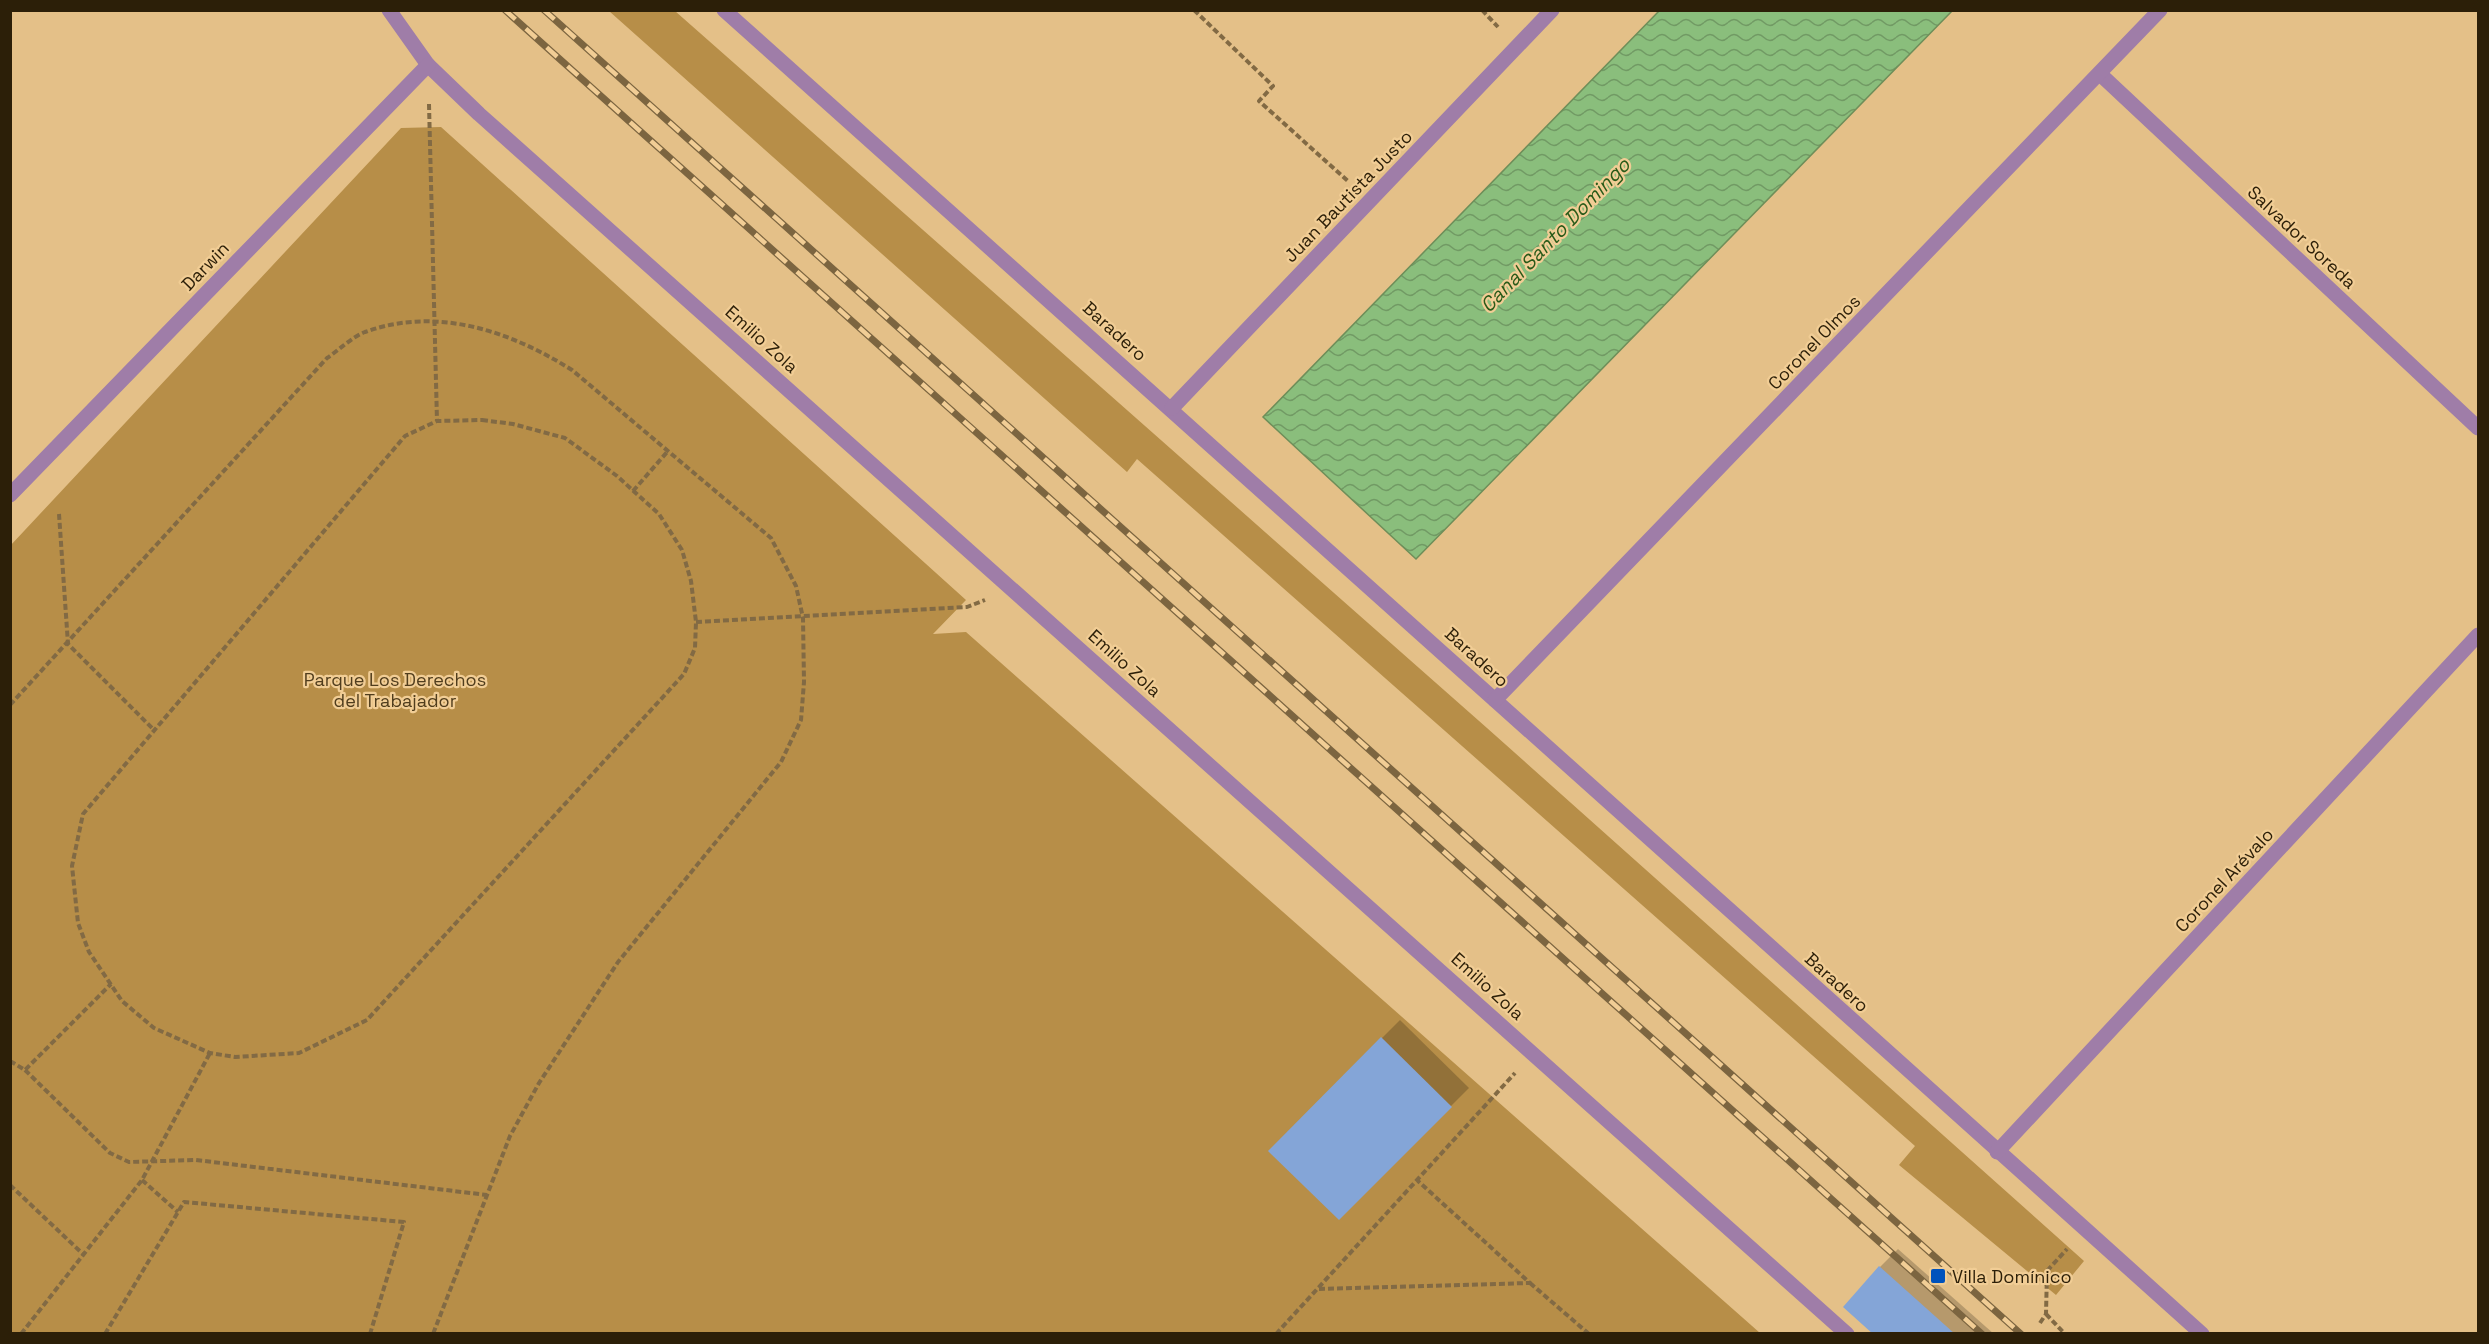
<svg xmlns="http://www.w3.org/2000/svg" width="2489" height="1344" font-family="'Space Grotesk',sans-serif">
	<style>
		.park { fill: #b78e48 }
		.water { fill: url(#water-waves); stroke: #6e8e59; stroke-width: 1.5 }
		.shadow { fill: #0003 }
		.building { fill: #84a5d7 }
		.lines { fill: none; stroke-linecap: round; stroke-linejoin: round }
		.path { stroke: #826a44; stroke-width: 4; stroke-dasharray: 6 3; stroke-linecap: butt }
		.street { stroke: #9f7da8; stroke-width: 15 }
		.rail-casing { stroke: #7c6540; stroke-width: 7 }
		.rail { stroke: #f1cd95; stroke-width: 4.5; stroke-dasharray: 14; stroke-linecap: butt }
		.poi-dot { fill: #0052bc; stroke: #f1cd95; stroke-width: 2 }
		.labels { text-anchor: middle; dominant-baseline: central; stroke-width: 4.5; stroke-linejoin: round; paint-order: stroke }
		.street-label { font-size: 18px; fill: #2c1f08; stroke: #f1cd95 }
		.park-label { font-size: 18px; fill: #503d1d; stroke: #f1cd95 }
		.poi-label { font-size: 18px; fill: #2c1f08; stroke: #f1cd95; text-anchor: start }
		.water-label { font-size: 20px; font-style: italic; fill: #295a19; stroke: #f1cd95 }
	</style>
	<defs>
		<pattern id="water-waves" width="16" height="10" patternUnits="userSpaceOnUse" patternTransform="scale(1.5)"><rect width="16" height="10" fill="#8abe7c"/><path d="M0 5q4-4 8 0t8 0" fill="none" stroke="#719a64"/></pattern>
	</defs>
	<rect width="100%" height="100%" fill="#e4c088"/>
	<g class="park">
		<polygon points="609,11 675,11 1487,728 2084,1261 2056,1295 1899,1165 1915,1146 1137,459 1127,472"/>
		<polygon points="441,127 966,600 933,634 966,632 1760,1333 11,1333 10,546 401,128"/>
	</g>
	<polygon class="water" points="1660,10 1952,11 1416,559 1263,417"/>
	<g class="shadow">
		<polygon points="1400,1020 1469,1088 1339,1218 1270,1150"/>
		<polygon points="1898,1249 1994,1334 1875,1334 1880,1267"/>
	</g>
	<g class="building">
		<polygon points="1381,1037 1452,1107 1339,1220 1268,1151"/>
		<polygon points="1879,1266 1955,1334 1873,1334 1843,1307"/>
	</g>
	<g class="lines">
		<g class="path">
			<polyline points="1194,10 1273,86 1259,101 1349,182"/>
			<polyline points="1482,10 1498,27"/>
			<polyline points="429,104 437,421"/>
			<polygon points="482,420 513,424 565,438 617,476 659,514 682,550 691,581 696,622 695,648 684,674 367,1020 299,1053 235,1057 210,1053 154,1028 122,1001 89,952 78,923 72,866 83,814 405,436 437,421"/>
			<polyline points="633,491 668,451"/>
			<polyline points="59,514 68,644 154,730"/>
			<polyline points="696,622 967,607 985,600"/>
			<path d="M10 705 327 358C339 350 352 337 365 332 437 306 510 331 572 370L771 538 796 586 803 618 804 682 801 720 781 762 618 962 539 1083 510 1136 433 1334"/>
			<polyline points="10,1061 25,1070 111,984"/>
			<polyline points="25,1070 110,1153 129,1162 196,1160 487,1195"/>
			<polyline points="142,1180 178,1212"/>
			<polyline points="10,1185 84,1255"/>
			<polyline points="1530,1283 1589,1334"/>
			<polyline points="1319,1289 1530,1283 1418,1181"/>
			<polyline points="2046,1314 2065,1334"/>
			<polyline points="2040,1323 2046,1314 2047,1271 2067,1249"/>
			<polyline points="21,1334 142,1180 210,1053"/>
			<polyline points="105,1334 184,1202 404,1222 370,1334"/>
			<polyline points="1276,1334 1515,1073"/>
		</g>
		<g class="street">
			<polyline points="389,10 428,65 479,114 1847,1334"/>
			<path d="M724 10C1219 449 1710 892 2202 1334"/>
			<polyline points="2100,74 2478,428"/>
			<polyline points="1172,408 1552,10"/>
			<polyline points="10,495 428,65"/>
			<polyline points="1495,700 2160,10"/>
			<polyline points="1997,1152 2478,635"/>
		</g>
		<g class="rail-casing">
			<g id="rail">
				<polyline points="505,10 1982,1334"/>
				<polyline points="544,10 2021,1334"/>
			</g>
		</g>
		<use href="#rail" class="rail"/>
	</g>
	<rect class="poi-dot" x="1930" y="1268" width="16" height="16" rx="3"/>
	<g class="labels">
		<g class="street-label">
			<text transform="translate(1348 196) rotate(-46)">Juan Bautista Justo</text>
			<text transform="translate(2302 237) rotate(43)">Salvador Soreda</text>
			<text transform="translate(205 266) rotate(-46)">Darwin</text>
			<text transform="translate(1115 331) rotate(42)">Baradero</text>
			<text transform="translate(762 339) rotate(42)">Emilio Zola</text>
			<text transform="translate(1814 342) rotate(-46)">Coronel Olmos</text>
			<text transform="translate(1477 657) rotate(42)">Baradero</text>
			<text transform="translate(1125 663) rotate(42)">Emilio Zola</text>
			<text transform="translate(2224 880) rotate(-47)">Coronel Arévalo</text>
			<text transform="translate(1837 982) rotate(42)">Baradero</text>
			<text transform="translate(1488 986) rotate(42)">Emilio Zola</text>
		</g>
		<g class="park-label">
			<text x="395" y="679">Parque Los Derechos<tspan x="395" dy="21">del Trabajador</tspan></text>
		</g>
		<g class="poi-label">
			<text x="1952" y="1276">Villa Domínico</text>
		</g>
		<g class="water-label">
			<text transform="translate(1555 235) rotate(-46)">Canal Santo Domingo</text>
		</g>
	</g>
	<rect width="2489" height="1344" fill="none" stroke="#2c1f08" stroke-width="24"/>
</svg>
